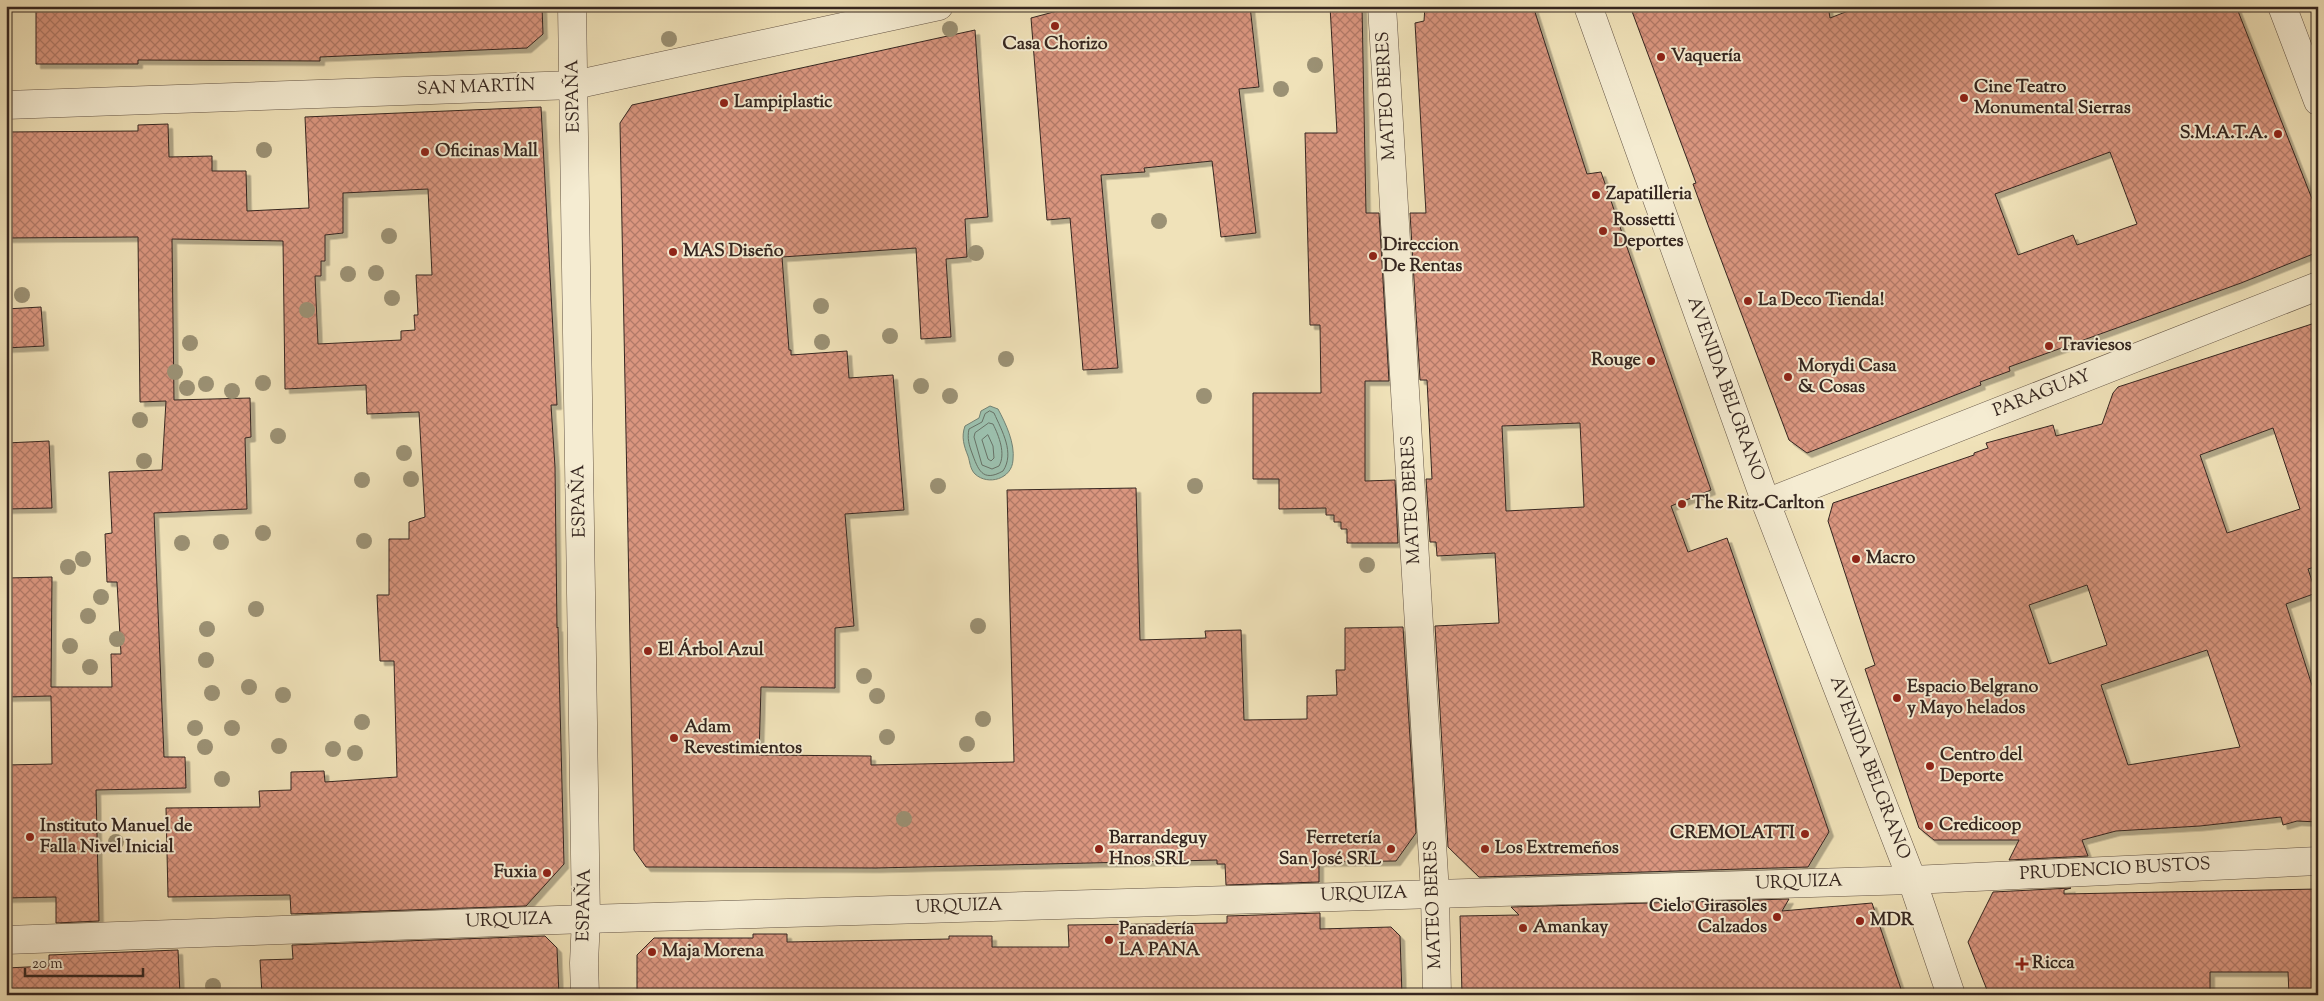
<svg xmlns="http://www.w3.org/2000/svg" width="2324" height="1001" font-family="'Sorts Mill Goudy',serif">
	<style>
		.water { fill: #9bbeab; stroke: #728173 }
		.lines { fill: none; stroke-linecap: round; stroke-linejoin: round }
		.shore { stroke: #687266; stroke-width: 1 }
		.building { fill: url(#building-cross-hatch); stroke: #352620; fill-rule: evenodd; filter: url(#shadow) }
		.minor-casing { stroke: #645546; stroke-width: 29 }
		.minor { stroke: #f5ecd2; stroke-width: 28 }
		.tree { fill: #9b9174 }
		.poi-dot { fill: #8f2418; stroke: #f5ecd2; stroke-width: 2 }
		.labels { text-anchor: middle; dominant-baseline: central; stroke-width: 4; stroke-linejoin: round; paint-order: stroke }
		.poi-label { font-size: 18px; font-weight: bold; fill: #352620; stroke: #f5ecd2; text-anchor: start }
		.street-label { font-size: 18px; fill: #352620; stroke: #f5ecd2 }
	</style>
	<defs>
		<pattern id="building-cross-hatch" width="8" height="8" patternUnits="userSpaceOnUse" patternTransform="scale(1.25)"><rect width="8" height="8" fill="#da967f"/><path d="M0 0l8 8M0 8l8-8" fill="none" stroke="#b27a68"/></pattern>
		<filter id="shadow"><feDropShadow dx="4.5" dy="4.5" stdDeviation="0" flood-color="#0004"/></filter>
	</defs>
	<rect width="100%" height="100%" fill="#f0e2b9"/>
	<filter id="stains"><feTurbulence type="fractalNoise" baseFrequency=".004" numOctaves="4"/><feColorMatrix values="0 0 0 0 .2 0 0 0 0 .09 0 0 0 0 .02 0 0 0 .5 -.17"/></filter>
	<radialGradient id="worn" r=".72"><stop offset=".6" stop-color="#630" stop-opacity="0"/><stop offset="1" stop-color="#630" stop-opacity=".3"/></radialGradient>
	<path class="water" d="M990 406 998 409C1006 424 1015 443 1013 460 1012 479 988 486 975 474 970 469 970 462 968 456 964 446 961 437 965 426L979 418 981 411Z"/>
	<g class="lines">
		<g class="shore">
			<path d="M990 411 994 413C1002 431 1015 453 1003 471 982 483 978 469 972 453 969 445 967 438 969 429L982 422 985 414Z"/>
			<path d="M989 423 993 424C999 436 1006 454 999 466L992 469 982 465 974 437 975 433Z"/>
			<polygon points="988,435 993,446 994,458 991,461 988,459 982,440"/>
		</g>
	</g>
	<g class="building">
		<polygon points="36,6 542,6 543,34 527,48 320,57 320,61 138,60 138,64 36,64"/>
		<polygon points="1076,6 1250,6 1259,87 1239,89 1256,233 1221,237 1212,161 1144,168 1145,172 1101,175 1118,368 1083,370 1070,218 1047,220 1031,18"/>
		<polygon points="1330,6 1362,6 1366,213 1379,213 1389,381 1365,381 1365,481 1395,480 1398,543 1347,543 1347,529 1341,529 1341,522 1334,522 1334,515 1326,515 1326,508 1279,509 1279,479 1253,479 1253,393 1321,393 1320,325 1310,325 1305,133 1337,133"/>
		<path d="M1425 6H1533L1587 174 1601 172 1711 490 1671 506 1688 552 1727 538 1829 832 1808 867 1479 877 1448 847 1435 626 1499 623 1495 553 1437 556 1436 542H1430L1426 479H1432L1427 380H1420L1410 213H1426L1415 23 1424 21ZM1580 423 1584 507 1506 511 1502 426Z"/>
		<path d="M1630 6H1828L1830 18 1861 6H2236L2318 214V252L2241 283 2009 367 2010 371 1980 382 1981 385 1807 453 1789 440 1708 225 1693 184 1696 183ZM2110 152 2137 224 2077 245 2073 235 2018 255 1995 194Z"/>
		<polygon points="975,30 988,217 965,219 967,257 946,259 951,337 921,339 916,248 782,257 789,350 791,350 791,355 847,351 849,378 893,375 904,510 845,514 854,626 835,628 835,688 761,687 759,755 871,756 871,765 1014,762 1007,490 1136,488 1140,640 1206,638 1205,631 1241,630 1244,720 1307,719 1307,696 1337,695 1336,670 1345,670 1345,628 1403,627 1416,833 1396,861 1319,862 1319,882 1226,885 1225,864 1217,864 1217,860 876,868 646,867 634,850 620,123 632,105"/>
		<path d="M541 107 557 405H551L555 467 557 628 558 627 564 864 526 906 291 914 290 895 168 897 166 808 260 807 259 791 291 790V772L324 771 325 782 397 777 394 661H380L377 595H389V539H409V522L425 517 419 412 367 414 366 385 285 389 283 241 172 239 174 400 250 398 251 437 245 438 247 509 154 513 164 757H185L186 788 96 790 99 921 56 923V897L6 898V765L52 764 51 696 6 697V578L52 577 51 687H112L111 654H121L117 582H107L105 534 112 533 109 472 162 470 166 401 140 402 138 237 6 238V132L138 131V125L168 124 169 157 212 156V171H246L247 211 309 208 305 117ZM428 189 432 275H416L418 315H414L415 330 401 331V340L318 344 315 276H321V261H325V235L343 233V193Z"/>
		<polygon points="41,307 44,346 6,348 6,309"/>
		<path d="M2318 322V566L2308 569 2316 593 2286 604 2318 704V822L2297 821 2283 825 2281 817 2200 826 2116 831 2082 840 2088 856 2009 860 2019 840H1934L1919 828 1865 669 1875 665 1828 521 1833 503 1974 455V453L1988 448 1986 443 2053 425 2056 436 2102 424 2113 393 2118 387ZM2273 428 2300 509 2227 533 2200 455ZM2087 585 2107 645 2049 664 2029 605ZM2207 650 2240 747 2128 765 2101 685Z"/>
		<polygon points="49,441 52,508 6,509 6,443"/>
		<polygon points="2071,888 2064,890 2064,894 2318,889 2318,995 2289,995 2288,972 2210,972 2210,995 1989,995 1968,942 1993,892"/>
		<polygon points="1789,899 1782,911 1872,903 1903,995 1462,995 1460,916 1519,915 1511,907"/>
		<polygon points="1320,913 1320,929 1391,927 1400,936 1402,995 637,995 637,955 654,938 753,938 753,934 787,934 787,942 949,939 949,936 992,936 992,947 1069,947 1068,925 1227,923 1227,916"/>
		<polygon points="545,936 557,948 559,995 262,995 260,960 293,959 292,945"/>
		<polygon points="178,950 180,995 6,995 6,968 49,966 49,955"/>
	</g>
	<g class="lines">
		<g class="minor-casing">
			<g id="minor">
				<polyline points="572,6 586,919 584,963 585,995"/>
				<polyline points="1382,6 1435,893 1437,995"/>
				<polyline points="1588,6 1766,503 1912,880 1951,995"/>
				<polyline points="2282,6 2318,101"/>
				<polyline points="6,105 574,85 939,6"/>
				<polyline points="1766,503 2318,286"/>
				<polyline points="6,940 586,919 1912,880 2318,861"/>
			</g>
		</g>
		<use href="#minor" class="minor"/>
	</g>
	<g class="tree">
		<circle cx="950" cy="29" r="8"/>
		<circle cx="669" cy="39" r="8"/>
		<circle cx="1315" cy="65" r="8"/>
		<circle cx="1281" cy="89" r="8"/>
		<circle cx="264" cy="150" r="8"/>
		<circle cx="1159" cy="221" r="8"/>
		<circle cx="389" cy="236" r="8"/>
		<circle cx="976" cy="253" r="8"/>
		<circle cx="376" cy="273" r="8"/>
		<circle cx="348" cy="274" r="8"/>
		<circle cx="22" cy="295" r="8"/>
		<circle cx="392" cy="298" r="8"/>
		<circle cx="821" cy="306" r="8"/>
		<circle cx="307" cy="310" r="8"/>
		<circle cx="890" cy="336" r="8"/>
		<circle cx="822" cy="342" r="8"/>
		<circle cx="190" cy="343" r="8"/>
		<circle cx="1006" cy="359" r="8"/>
		<circle cx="175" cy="372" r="8"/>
		<circle cx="263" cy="383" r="8"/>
		<circle cx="206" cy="384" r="8"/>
		<circle cx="921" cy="386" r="8"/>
		<circle cx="187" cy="388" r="8"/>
		<circle cx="232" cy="391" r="8"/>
		<circle cx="950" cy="396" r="8"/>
		<circle cx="1204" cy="396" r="8"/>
		<circle cx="140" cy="420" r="8"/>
		<circle cx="278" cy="436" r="8"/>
		<circle cx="404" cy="453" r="8"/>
		<circle cx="144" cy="461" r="8"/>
		<circle cx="411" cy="479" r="8"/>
		<circle cx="362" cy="480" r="8"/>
		<circle cx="938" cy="486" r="8"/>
		<circle cx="1195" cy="486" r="8"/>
		<circle cx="263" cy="533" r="8"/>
		<circle cx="364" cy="541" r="8"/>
		<circle cx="221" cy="542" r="8"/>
		<circle cx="182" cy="543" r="8"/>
		<circle cx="83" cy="559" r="8"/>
		<circle cx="1367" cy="565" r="8"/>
		<circle cx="68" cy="567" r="8"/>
		<circle cx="101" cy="597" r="8"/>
		<circle cx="256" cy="609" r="8"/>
		<circle cx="88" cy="616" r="8"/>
		<circle cx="978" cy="626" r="8"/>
		<circle cx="207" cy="629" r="8"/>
		<circle cx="117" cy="639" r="8"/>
		<circle cx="70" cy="646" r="8"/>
		<circle cx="206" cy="660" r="8"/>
		<circle cx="90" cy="667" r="8"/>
		<circle cx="864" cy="676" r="8"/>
		<circle cx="249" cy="687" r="8"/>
		<circle cx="212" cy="693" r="8"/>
		<circle cx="283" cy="695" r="8"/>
		<circle cx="877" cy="696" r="8"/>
		<circle cx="983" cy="719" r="8"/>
		<circle cx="362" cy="722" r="8"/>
		<circle cx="195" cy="728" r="8"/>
		<circle cx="232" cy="728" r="8"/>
		<circle cx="887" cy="737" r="8"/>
		<circle cx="967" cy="744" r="8"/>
		<circle cx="279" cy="746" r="8"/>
		<circle cx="205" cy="747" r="8"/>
		<circle cx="333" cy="749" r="8"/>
		<circle cx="355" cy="753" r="8"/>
		<circle cx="222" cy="779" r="8"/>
		<circle cx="904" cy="819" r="8"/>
		<circle cx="116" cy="842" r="8"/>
		<circle cx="213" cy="986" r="8"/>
	</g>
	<g class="poi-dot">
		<circle cx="1055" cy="26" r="5"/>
		<circle cx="1661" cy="57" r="5"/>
		<circle cx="1964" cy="98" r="5"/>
		<circle cx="724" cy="103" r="5"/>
		<circle cx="2278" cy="134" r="5"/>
		<circle cx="425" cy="152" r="5"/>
		<circle cx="1596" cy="195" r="5"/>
		<circle cx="1603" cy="231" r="5"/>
		<circle cx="673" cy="252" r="5"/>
		<circle cx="1373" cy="256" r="5"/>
		<circle cx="1748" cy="301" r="5"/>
		<circle cx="2049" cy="346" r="5"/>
		<circle cx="1651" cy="361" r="5"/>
		<circle cx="1788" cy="377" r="5"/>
		<circle cx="1682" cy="504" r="5"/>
		<circle cx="1856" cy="559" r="5"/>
		<circle cx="648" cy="651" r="5"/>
		<circle cx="1897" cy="698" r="5"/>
		<circle cx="674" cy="738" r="5"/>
		<circle cx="1930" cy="766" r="5"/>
		<circle cx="1929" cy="826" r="5"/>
		<circle cx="1805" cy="834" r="5"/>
		<circle cx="30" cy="837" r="5"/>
		<circle cx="1099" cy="849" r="5"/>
		<circle cx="1391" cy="849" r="5"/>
		<circle cx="1485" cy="849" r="5"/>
		<circle cx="547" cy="873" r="5"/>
		<circle cx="1777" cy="917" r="5"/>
		<circle cx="1860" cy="921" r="5"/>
		<circle cx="1523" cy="928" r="5"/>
		<circle cx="1109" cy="940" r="5"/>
		<circle cx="652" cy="952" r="5"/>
		<path d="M2019.5 956.5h5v5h5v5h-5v5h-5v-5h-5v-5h5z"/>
	</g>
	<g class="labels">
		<g class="poi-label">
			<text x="1055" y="45" text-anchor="middle">Casa Chorizo</text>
			<text x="1671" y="57">Vaquería</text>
			<text x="1974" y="88">Cine Teatro<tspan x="1974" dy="21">Monumental Sierras</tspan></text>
			<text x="734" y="103">Lampiplastic</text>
			<text x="2268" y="134" text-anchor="end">S.M.A.T.A.</text>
			<text x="435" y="152">Oficinas Mall</text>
			<text x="1606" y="195">Zapatilleria</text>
			<text x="1613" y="221">Rossetti<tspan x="1613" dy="21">Deportes</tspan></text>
			<text x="1383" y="246">Direccion<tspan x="1383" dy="21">De Rentas</tspan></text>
			<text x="683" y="252">MAS Diseño</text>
			<text x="1758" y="301">La Deco Tienda!</text>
			<text x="2059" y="346">Traviesos</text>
			<text x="1641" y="361" text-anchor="end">Rouge</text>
			<text x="1798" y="367">Morydi Casa<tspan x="1798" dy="21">&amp; Cosas</tspan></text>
			<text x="1692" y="504">The Ritz-Carlton</text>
			<text x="1866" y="559">Macro</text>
			<text x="658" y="651">El Árbol Azul</text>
			<text x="1907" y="688">Espacio Belgrano<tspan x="1907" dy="21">y Mayo helados</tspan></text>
			<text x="684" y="728">Adam<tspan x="684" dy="21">Revestimientos</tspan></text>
			<text x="1940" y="756">Centro del<tspan x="1940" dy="21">Deporte</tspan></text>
			<text x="1939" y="826">Credicoop</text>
			<text x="40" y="827">Instituto Manuel de<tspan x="40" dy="21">Falla Nivel Inicial</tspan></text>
			<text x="1795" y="834" text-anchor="end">CREMOLATTI</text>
			<text x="1109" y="839">Barrandeguy<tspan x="1109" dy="21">Hnos SRL</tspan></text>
			<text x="1381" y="839" text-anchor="end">Ferretería<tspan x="1381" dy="21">San José SRL</tspan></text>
			<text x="1495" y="849">Los Extremeños</text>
			<text x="537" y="873" text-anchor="end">Fuxia</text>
			<text x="1767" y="907" text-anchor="end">Cielo Girasoles<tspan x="1767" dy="21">Calzados</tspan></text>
			<text x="1870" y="921">MDR</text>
			<text x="1533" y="928">Amankay</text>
			<text x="1119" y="930">Panadería<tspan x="1119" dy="21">LA PANA</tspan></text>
			<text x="662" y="952">Maja Morena</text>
			<text x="2032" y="964">Ricca</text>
		</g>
		<g class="street-label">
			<text transform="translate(476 88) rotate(-2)">SAN MARTÍN</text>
			<text transform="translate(574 96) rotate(-91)">ESPAÑA</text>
			<text transform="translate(1387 96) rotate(-93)">MATEO BERES</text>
			<text transform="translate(1725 389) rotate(70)">AVENIDA BELGRANO</text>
			<text transform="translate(2042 394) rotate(-21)">PARAGUAY</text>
			<text transform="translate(1412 500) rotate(-93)">MATEO BERES</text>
			<text transform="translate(580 501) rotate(-91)">ESPAÑA</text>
			<text transform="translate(1869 768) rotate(69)">AVENIDA BELGRANO</text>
			<text transform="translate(2115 870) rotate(-3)">PRUDENCIO BUSTOS</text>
			<text transform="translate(1799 883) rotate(-2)">URQUIZA</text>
			<text transform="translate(1364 895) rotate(-2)">URQUIZA</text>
			<text transform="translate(585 905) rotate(-89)">ESPAÑA</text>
			<text transform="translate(1434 905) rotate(-92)">MATEO BERES</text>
			<text transform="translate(959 907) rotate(-2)">URQUIZA</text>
			<text transform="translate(509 921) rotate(-2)">URQUIZA</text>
		</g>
	</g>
	<rect width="2324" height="1001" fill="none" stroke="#f0e2b9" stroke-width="25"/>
	<rect x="8" y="8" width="2309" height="986" fill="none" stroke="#352620" stroke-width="2.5"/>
	<rect x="12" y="12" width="2299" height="976" fill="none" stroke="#352620"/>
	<path d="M25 968v8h118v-8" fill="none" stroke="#352620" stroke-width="2.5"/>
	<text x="32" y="968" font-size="15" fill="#352620" stroke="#f5ecd2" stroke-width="4" paint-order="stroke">20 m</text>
	<rect width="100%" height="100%" filter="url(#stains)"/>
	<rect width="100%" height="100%" fill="url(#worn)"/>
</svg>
